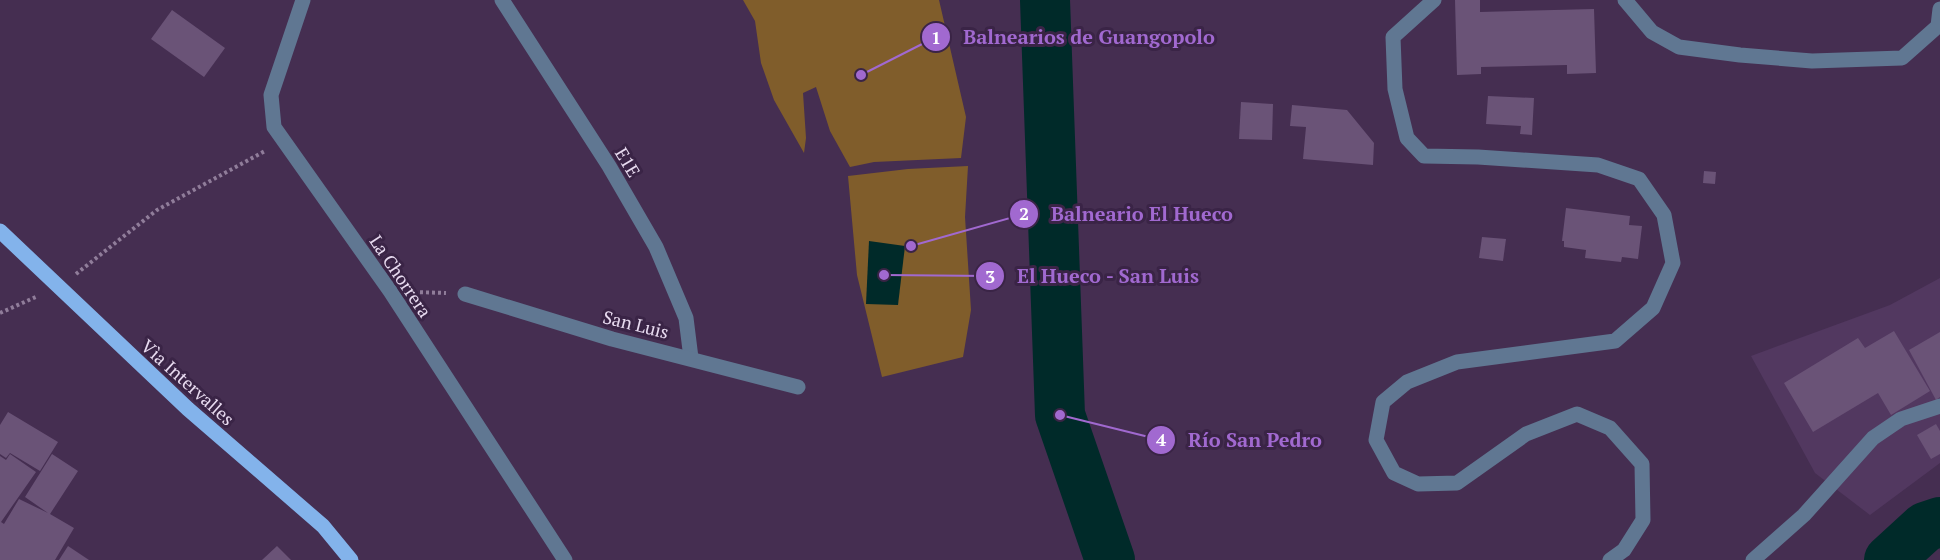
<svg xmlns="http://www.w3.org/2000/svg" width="1940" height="560" font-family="'PT Serif',serif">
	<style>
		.built { fill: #523860 }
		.green { fill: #805d2b }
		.water { fill: #002a29 }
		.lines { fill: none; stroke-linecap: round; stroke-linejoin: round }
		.river { stroke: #002a29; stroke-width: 50 }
		.building { fill: #6a5377 }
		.path { stroke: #907d9a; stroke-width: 4; stroke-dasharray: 3 3; stroke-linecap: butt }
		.minor { stroke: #607792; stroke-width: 15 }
		.major { stroke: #83b3eb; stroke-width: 15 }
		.labels { text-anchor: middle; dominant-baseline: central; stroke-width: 6; stroke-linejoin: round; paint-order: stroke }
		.street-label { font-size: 18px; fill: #e8dbf0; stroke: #3a2446 }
		.leader { fill: none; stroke: #a169d0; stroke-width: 2 }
		.callout-dot { fill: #a169d0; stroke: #3a2446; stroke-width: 2 }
		.mark-label { font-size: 18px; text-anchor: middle; font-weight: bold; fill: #fff }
		.callout-label { font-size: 20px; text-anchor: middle; font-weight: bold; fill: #a169d0; stroke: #3a2446; stroke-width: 6; stroke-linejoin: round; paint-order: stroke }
	</style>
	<rect width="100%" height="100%" fill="#452e51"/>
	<polygon class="built" points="1940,278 1940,463 1870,515 1815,473 1751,356 1890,305"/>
	<g class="green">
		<polygon points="743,0 939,0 966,117 961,158 874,162 850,167 830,131 816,87 803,93 806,138 804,153 774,100 761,63 755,21"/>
		<polygon points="968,166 965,217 971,310 963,357 882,377 857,275 848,176 908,169"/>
	</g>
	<polygon class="water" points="869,241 905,246 898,305 866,304"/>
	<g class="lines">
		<g class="river">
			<polyline points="1045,0 1060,415 1110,560"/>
			<polyline points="1889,560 1925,527 1940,522"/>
		</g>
	</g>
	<g class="building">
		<polygon points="1455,0 1480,0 1480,12 1594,9 1596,73 1567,74 1567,65 1481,67 1481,74 1457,75"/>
		<polygon points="172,10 225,48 204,77 151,39"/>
		<polygon points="1488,96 1534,98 1532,135 1520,134 1521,126 1486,124"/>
		<polygon points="1241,102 1273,104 1272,140 1239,139"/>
		<polygon points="1292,105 1347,110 1374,143 1373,165 1303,159 1306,127 1290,126"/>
		<polygon points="1704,171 1716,172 1715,184 1703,183"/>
		<polygon points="1566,208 1630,216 1629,225 1642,226 1638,259 1622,257 1621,262 1585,258 1586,250 1564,247 1564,241 1562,241"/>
		<polygon points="1482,237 1506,239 1503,261 1479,258"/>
		<polygon points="1894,331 1930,391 1891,415 1878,393 1813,432 1784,383 1858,338 1865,348"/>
		<polygon points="1940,332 1940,397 1936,400 1909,350"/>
		<polygon points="8,412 58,442 40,471 10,453 6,458 0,454 0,425"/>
		<polygon points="1936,424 1940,431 1940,454 1931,459 1917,435"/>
		<polygon points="10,454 36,472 1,522 4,524 19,499 48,513 25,497 52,454 78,471 50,514 74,528 55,560 0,560 0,456 6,460"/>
		<polygon points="68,546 89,560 59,560"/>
		<polygon points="277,546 291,560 262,560"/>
	</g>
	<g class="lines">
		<g class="path">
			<polyline points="76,274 157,210 265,151"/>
			<polyline points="414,292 446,293"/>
			<polyline points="0,313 38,296"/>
		</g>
		<g class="minor">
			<polyline points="303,0 271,95 274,127 390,291 565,560"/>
			<polyline points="502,0 609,166 656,247 686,318 691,358"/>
			<polyline points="1434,0 1393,37 1395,89 1407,138 1424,156 1478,157 1598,165 1639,179 1664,215 1673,263 1653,308 1615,341 1457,362 1407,382 1383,402 1376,440 1394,473 1418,484 1457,483 1526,434 1577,414 1610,428 1642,464 1643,520 1624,550 1610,560"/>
			<polyline points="1625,0 1652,32 1679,47 1740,55 1812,61 1902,58 1938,26 1940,9"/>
			<polyline points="465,294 612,339 798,387"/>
			<polyline points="1753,560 1804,515 1873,438 1901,419 1940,406"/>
		</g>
		<polyline class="major" points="0,231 188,409 323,526 351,560"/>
	</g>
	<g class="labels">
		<g class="street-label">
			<text transform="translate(628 162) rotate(59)">E1E</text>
			<text transform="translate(401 276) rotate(56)">La Chorrera</text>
			<text transform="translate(636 324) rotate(14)">San Luis</text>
			<text transform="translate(188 382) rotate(42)">Vìa Intervalles</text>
		</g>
	</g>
	<path class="leader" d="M861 75L936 37M911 246L1024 214M884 275L990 276M1060 415L1161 440"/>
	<g class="callout-dot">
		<circle cx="861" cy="75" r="6"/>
		<circle cx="911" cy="246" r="6"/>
		<circle cx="884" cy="275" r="6"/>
		<circle cx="1060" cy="415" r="6"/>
		<circle cx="936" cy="37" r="15"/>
		<circle cx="1024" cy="214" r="15"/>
		<circle cx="990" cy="276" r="15"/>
		<circle cx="1161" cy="440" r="15"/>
	</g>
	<g class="mark-label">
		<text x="936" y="44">1</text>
		<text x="1024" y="220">2</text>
		<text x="990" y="283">3</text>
		<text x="1161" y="446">4</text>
	</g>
	<g class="callout-label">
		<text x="1089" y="44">Balnearios de Guangopolo</text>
		<text x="1142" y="221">Balneario El Hueco</text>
		<text x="1108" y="283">El Hueco - San Luis</text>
		<text x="1255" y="447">Río San Pedro</text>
	</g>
</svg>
